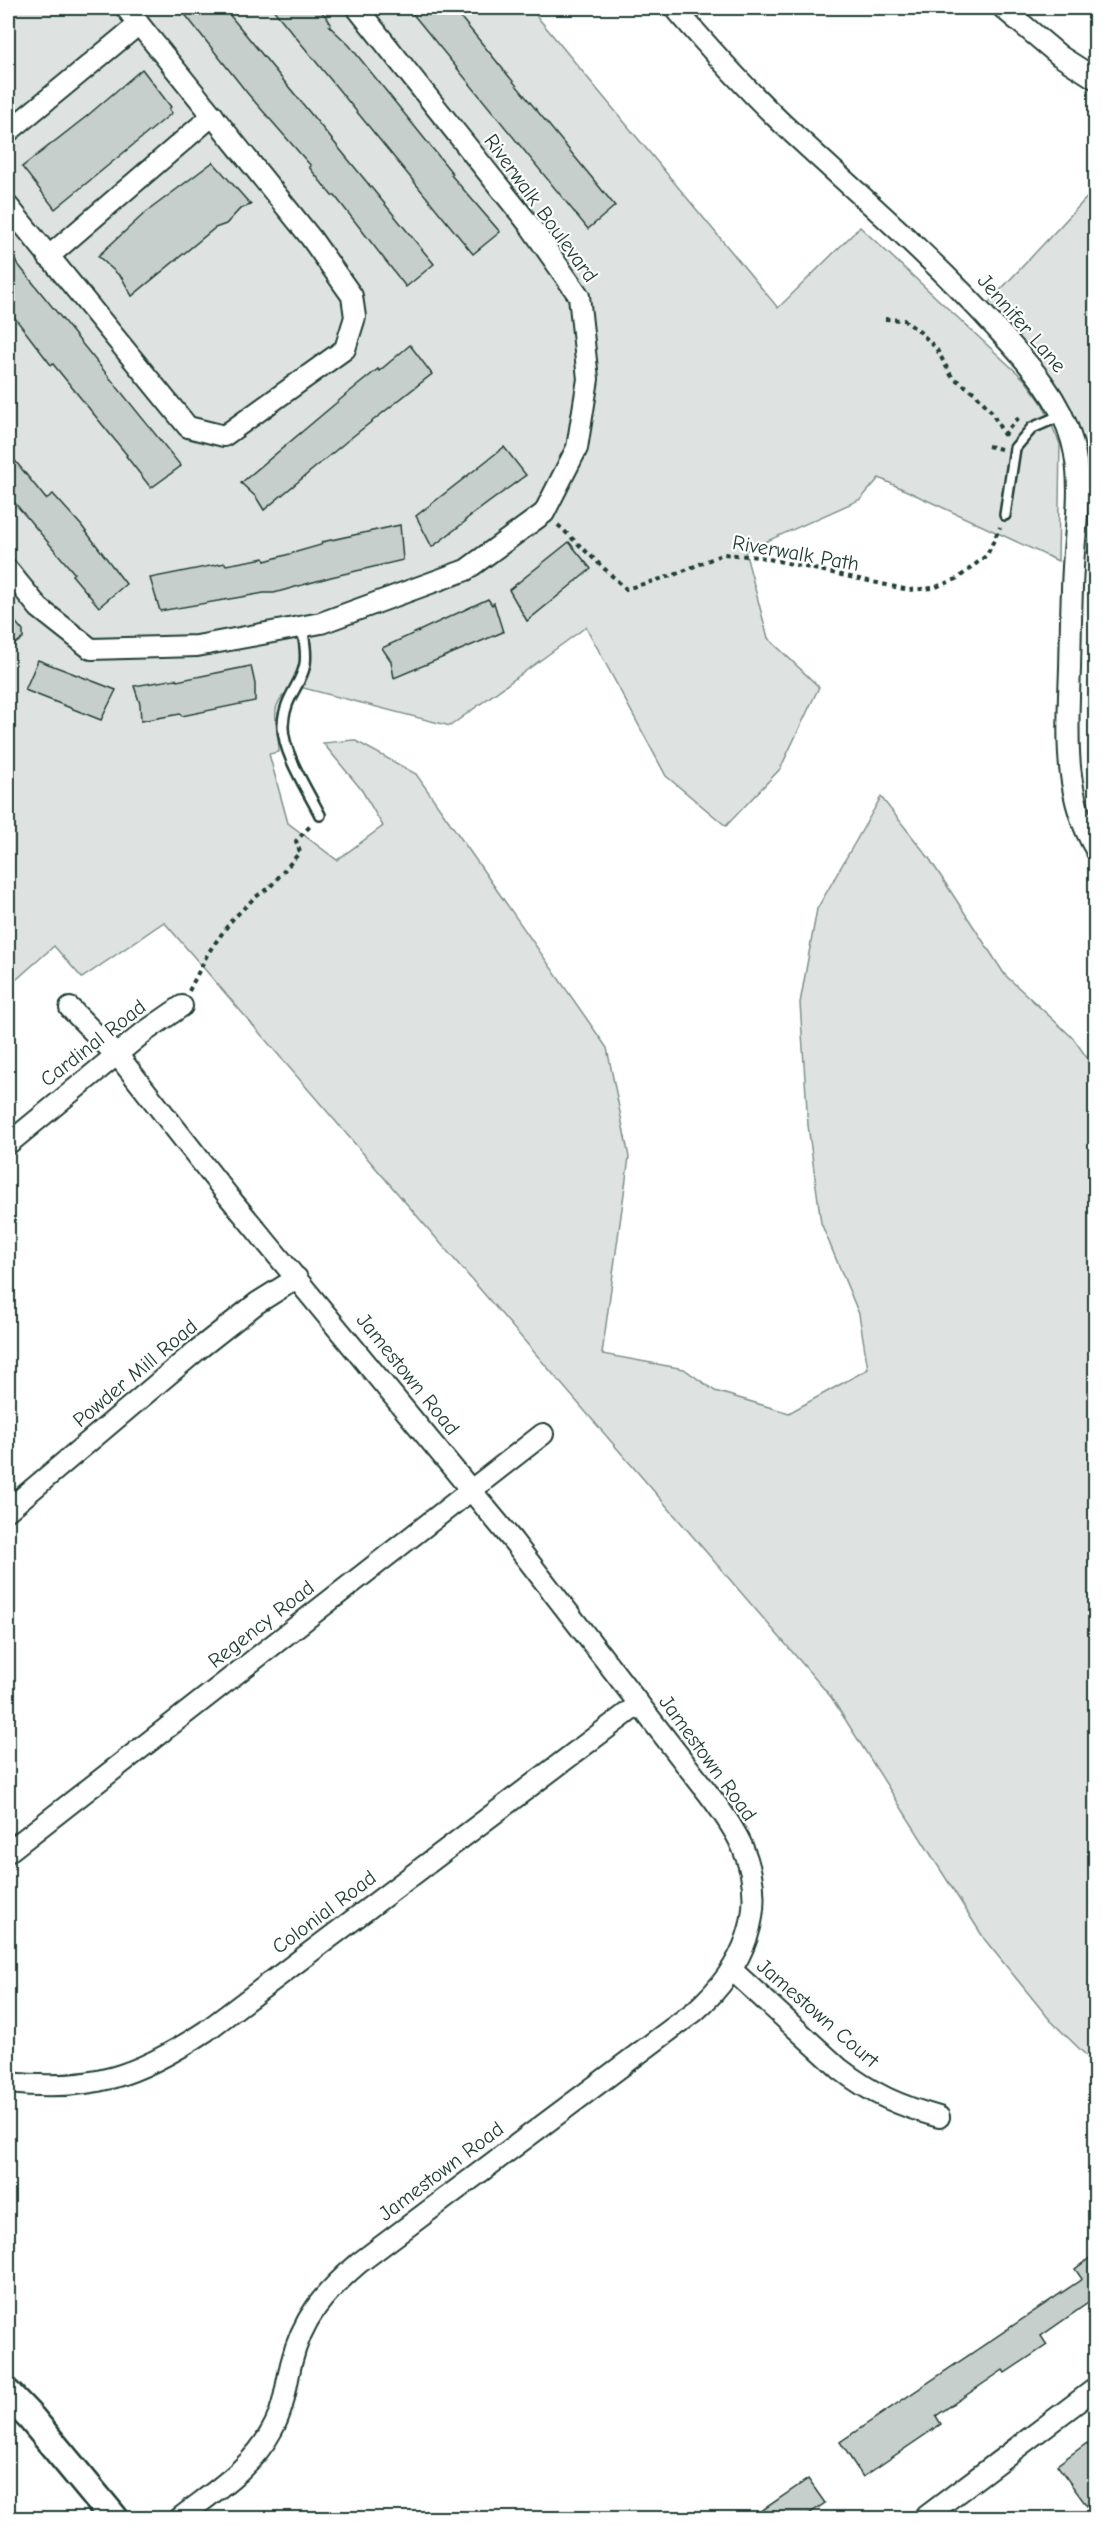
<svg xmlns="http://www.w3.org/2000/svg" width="1103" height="2526" font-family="'Comic Neue',sans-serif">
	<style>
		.green { fill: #dee3e2; stroke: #7e908b; stroke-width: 1.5 }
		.building { fill: #c7cfcc; stroke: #1f3d34; stroke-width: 1.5 }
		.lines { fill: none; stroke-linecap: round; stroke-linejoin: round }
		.lane-casing { stroke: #1f3d34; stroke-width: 14 }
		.street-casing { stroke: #1f3d34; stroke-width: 24 }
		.secondary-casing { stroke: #1f3d34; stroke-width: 32 }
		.path { stroke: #1f3d34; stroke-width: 4; stroke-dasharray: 4.5 4.5; stroke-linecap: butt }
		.lane { stroke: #fff; stroke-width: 9 }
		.street { stroke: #fff; stroke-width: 20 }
		.secondary { stroke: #fff; stroke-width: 27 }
		.labels { text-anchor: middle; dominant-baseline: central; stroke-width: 4.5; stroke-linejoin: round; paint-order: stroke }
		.street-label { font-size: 21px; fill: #1f3d34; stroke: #fff }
	</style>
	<rect width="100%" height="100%" fill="#fff"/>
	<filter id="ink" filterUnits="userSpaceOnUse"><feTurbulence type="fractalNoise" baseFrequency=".0167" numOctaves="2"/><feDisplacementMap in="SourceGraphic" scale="12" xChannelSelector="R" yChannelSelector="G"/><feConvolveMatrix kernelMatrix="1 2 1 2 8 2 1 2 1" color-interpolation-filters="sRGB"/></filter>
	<g filter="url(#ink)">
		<g class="green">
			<path d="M8 8H530L778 308 860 227 1025 380 1042 403 1060 444 1058 561 879 478 861 499 745 551 768 638 819 687 780 769 726 826 666 776 586 627 450 726 296 686C264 704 279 722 279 752L269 754 288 823 337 860 383 826 361 789 323 743 354 740 416 774 607 1048 629 1157 602 1354 684 1369 715 1391 789 1413 868 1369 859 1314 821 1223 808 1125 800 1003 817 909 881 797 929 858 1005 975 1073 1038 1095 1069V2064L1050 2020 985 1940 831 1697 164 922 82 978 54 946 8 987Z"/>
			<polygon points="1095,189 1095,553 1076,549 1065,406 976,316"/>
		</g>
		<g class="building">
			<polygon points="180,8 224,8 434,264 406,287 335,196 332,196 309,167 311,166 248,94"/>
			<polygon points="272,8 317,8 325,15 331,24 329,26 349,45 453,174 451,175 500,232 473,254"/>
			<polygon points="408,8 453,8 615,206 588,229"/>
			<polygon points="142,69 171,107 169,109 172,113 55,209 22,167 87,116"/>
			<polygon points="213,162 251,205 240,209 226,224 215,228 132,296 122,278 98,256 145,213"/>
			<polygon points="8,252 181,466 151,488 126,456 127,455 53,364 51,365 8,309"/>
			<polygon points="410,345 432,374 347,441 264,510 256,497 241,483 348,393 378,369 379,371"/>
			<polygon points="504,447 526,475 465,520 466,521 432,547 416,516"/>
			<polygon points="8,452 46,499 53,494 81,525 126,584 99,607 72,575 74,573 8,495"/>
			<polygon points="400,525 403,560 331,577 274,593 264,593 160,611 150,578 225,563 226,565 264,558 265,561 321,545 322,542"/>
			<polygon points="569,542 591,569 527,621 509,590"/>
			<polygon points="488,599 492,605 494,603 503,632 394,678 391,661 382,648"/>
			<polygon points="8,613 23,631 23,638 8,649"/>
			<polygon points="38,660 116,690 101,720 25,690"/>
			<polygon points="251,666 255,684 255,701 182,716 180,714 141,721 140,704 134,686 176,679 177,681"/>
			<polygon points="1095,2254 1095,2298 1041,2336 1047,2345 1005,2373 1003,2370 936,2416 941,2424 863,2477 840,2442 1082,2279 1075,2269"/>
			<polygon points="1087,2443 1095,2455 1095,2517 1057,2465"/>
			<polygon points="808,2479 825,2503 803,2518 751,2518"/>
		</g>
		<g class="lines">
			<g class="lane-casing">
				<g id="lane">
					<polyline points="1005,515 1015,448 1032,428 1062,415"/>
					<path d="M302 627C304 639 307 651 305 664 302 684 284 697 283 725 282 752 308 791 320 815"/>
				</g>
			</g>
			<g class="street-casing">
				<g id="street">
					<path d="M675 8C710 49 746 89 785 126 857 193 931 256 997 329 1027 362 1060 397 1072 441 1082 478 1077 515 1074 552 1071 590 1071 629 1070 668 1068 730 1062 794 1096 850"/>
					<polyline points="1003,8 1060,56 1096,79"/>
					<polyline points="8,132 139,24"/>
					<polyline points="8,206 188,427 224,436 345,349 355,317 352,296 311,238 126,8"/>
					<polyline points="48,257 213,115"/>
					<polyline points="8,570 39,608 91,649 197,646 321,623 466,570 544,513 577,448 588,379 579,296 528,223 357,8"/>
					<path d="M70 1008 123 1062 229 1197 513 1541 701 1784C716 1803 732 1824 742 1846 770 1910 744 1968 694 2012L359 2263C324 2293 302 2318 291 2364 286 2386 284 2409 272 2430 252 2468 213 2492 180 2518"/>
					<polyline points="8,1144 143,1033 182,1006"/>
					<polyline points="8,1510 196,1351 257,1303 297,1278"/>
					<polyline points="8,1852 543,1434"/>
					<path d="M732 1970 840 2069C872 2094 900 2106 939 2117"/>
					<path d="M8 2083C91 2092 137 2077 206 2031L639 1704"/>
					<polyline points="924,2518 1096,2388"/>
				</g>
			</g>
			<g class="secondary-casing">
				<polyline id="secondary" points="8,2394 31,2418 114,2518"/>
			</g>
			<g class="path">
				<polyline points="885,319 904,320 920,332 936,348 952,377 975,393 991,411 1004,435 1004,440"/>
				<polyline points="1004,435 1015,421 1022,416"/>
				<polyline points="988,446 1001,449"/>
				<polyline points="558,525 626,589 674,575 723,554 760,557 909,590 933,588 957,579 987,555 1000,527"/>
				<polyline points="189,991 208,953 231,921 254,898 270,887 300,852 296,841 311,825"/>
			</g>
			<use href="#lane" class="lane"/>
			<use href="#street" class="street"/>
			<use href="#secondary" class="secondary"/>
		</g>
	</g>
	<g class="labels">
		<g class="street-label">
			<text transform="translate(541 208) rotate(54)">Riverwalk Boulevard</text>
			<text transform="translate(1022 323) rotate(49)">Jennifer Lane</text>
			<text transform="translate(796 553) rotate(10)">Riverwalk Path</text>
			<text transform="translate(93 1043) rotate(-38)">Cardinal Road</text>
			<text transform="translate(135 1373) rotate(-40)">Powder Mill Road</text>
			<text transform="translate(408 1374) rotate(51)">Jamestown Road</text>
			<text transform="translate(261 1624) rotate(-38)">Regency Road</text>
			<text transform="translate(708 1758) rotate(54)">Jamestown Road</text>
			<text transform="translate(324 1912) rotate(-37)">Colonial Road</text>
			<text transform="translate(818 2013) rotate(41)">Jamestown Court</text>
			<text transform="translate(441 2171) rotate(-37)">Jamestown Road</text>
		</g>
	</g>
	<rect width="1103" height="2526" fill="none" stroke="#fff" stroke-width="30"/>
	<rect x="15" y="15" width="1073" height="2496" fill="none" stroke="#1f3d34" stroke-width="2" filter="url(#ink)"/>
</svg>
